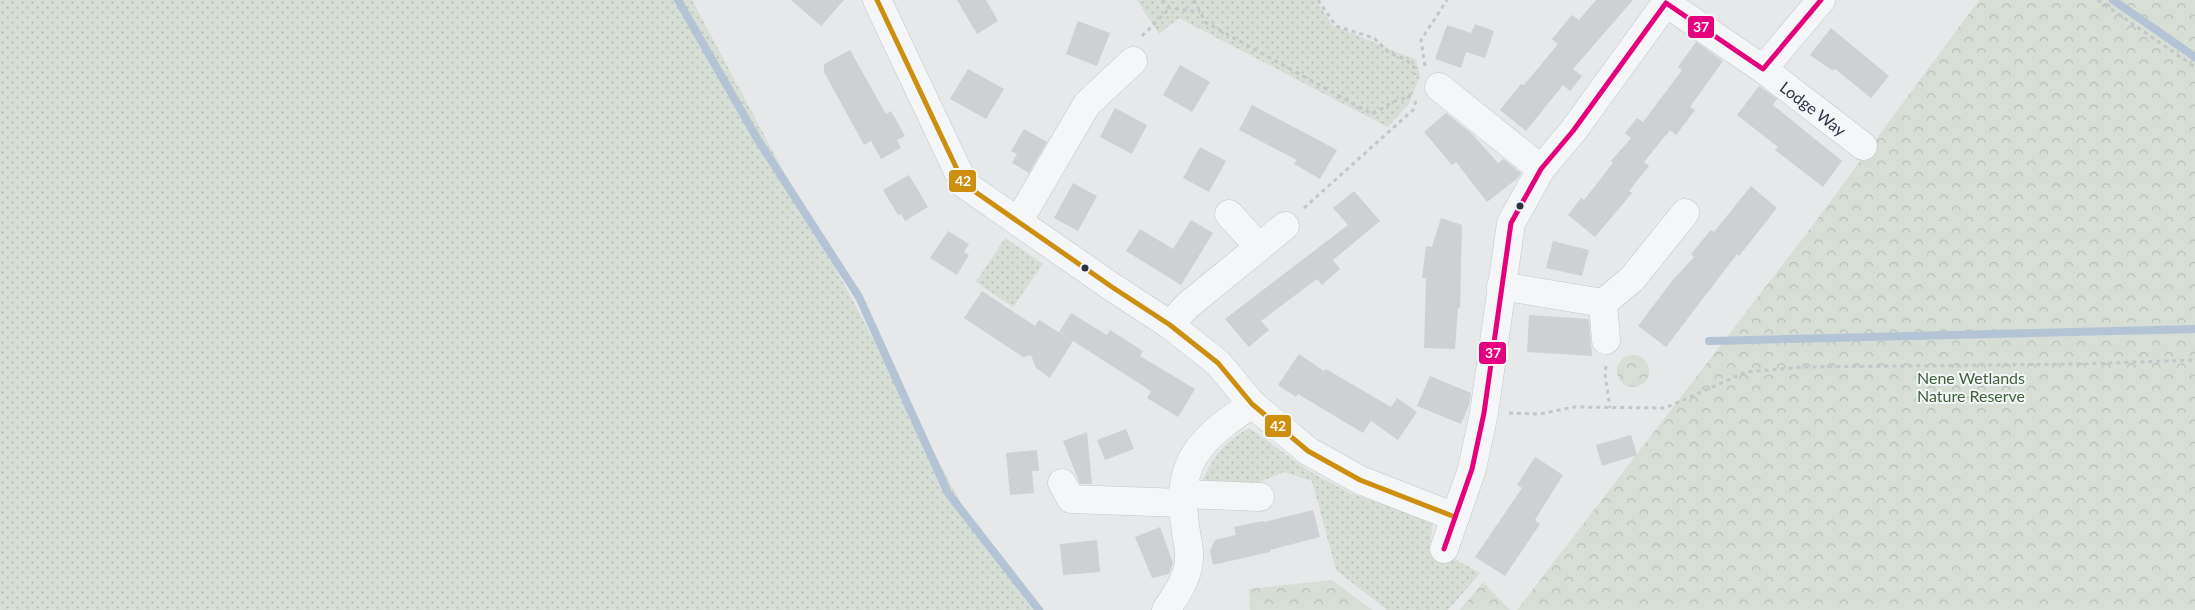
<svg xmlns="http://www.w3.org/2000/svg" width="2195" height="610" font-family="Lato,sans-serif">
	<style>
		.grass { fill: url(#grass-dots) }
		.forest { fill: url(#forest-crowns) }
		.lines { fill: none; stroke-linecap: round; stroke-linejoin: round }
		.stream { stroke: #b4c4d5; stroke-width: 8 }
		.building { fill: #ced0d3 }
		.minor-casing { stroke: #c4c6c8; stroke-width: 29 }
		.path { stroke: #c5c6ca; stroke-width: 3; stroke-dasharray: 4 4; stroke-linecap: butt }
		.minor { stroke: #f5f6f7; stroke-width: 28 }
		.bus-1-casing { stroke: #f4f6f9; stroke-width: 9 }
		.bus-2-casing { stroke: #f4f6f9; stroke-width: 9 }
		.bus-1 { stroke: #ce8f0e; stroke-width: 5 }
		.bus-2 { stroke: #e5007d; stroke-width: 5 }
		.bus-dot { fill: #2b3445; stroke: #f4f6f9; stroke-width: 2 }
		.labels { text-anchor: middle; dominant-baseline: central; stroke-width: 4; stroke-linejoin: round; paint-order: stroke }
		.street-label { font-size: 16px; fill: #2b3445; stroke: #f4f6f9 }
		.park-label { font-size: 16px; fill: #3f6138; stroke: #f4f6f9 }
		.line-badge { stroke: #f4f6f9; stroke-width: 2 }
		.badge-label { font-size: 14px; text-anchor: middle; font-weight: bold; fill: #fff }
	</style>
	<defs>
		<pattern id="grass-dots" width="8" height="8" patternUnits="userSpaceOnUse" patternTransform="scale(1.25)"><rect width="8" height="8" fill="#d6ded6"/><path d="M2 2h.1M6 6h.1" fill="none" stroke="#b8bfb9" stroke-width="1.8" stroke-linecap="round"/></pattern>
		<pattern id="forest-crowns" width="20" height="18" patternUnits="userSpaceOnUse" patternTransform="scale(1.25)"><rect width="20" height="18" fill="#d6ded6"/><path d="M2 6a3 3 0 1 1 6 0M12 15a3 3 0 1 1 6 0" fill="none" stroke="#b8bfb9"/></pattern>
	</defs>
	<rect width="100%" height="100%" fill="#e6e8ea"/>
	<g class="grass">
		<polygon points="0,0 692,0 969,518 1036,610 0,610"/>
		<polygon points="1137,0 1316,0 1332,25 1416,60 1420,76 1408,105 1388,127 1179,18 1159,34"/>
		<polygon points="1005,238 1043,264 1013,307 976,282"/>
		<path d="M1249 428 1311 472 1350 493 1433 521 1430 545 1480 573 1448 610H1387L1336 570 1312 481 1284 472 1255 484 1202 482C1214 455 1222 444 1249 428Z"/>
	</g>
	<g class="forest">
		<polygon points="1979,0 2195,0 2195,610 1517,610 1807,233"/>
		<circle cx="1633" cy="371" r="16"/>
		<polygon points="1332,580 1372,610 1250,610 1249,589"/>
		<polygon points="1483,582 1510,610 1460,610"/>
	</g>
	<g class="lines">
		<g class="stream">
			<polyline points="678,0 758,140 859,297 948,493 1039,610"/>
			<polyline points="2113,0 2195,57"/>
			<polyline points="1709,341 2195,329"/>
		</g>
	</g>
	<g class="building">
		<polygon points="791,0 844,0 821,26"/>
		<polygon points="957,0 986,0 998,21 977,34"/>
		<polygon points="1596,0 1633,0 1573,69 1582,76 1570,91 1563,85 1526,131 1500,110 1521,84 1524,85 1558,44 1552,39 1572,15 1579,20"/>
		<polygon points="1078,21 1110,33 1097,66 1066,54"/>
		<polygon points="1475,24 1494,31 1485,58 1466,52 1461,68 1435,59 1447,25 1471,33"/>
		<polygon points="1831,28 1889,76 1871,98 1835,69 1833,71 1810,55"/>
		<polygon points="1696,42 1723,61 1690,107 1695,110 1676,135 1670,130 1644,162 1649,166 1629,191 1632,193 1595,237 1568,215 1581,198 1584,200 1613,163 1611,161 1631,138 1625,133 1637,118 1643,122 1682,70 1678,67"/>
		<polygon points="850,50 886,114 891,111 905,136 897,140 901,148 881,159 871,141 864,145 824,72 824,64"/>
		<polygon points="1180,65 1210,82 1192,112 1163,95"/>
		<polygon points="968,69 1004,89 986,119 950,99"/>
		<polygon points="1759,86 1777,99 1773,105 1842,161 1823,187 1775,150 1778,147 1737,115"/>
		<polygon points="1252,105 1337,150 1320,179 1294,164 1297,160 1239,130"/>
		<polygon points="1115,108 1147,125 1132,154 1100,137"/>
		<polygon points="1446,113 1472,134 1498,163 1503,159 1521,173 1518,178 1487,202 1456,162 1452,165 1424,132"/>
		<polygon points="1024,129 1047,142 1029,173 1012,163 1017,154 1011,151"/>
		<polygon points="1200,147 1226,161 1209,192 1183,178"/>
		<polygon points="909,175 928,207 905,221 901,214 898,215 883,190"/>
		<polygon points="1073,183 1097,196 1078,231 1054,218"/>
		<polygon points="1751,186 1777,208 1739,256 1737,254 1666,347 1638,326 1672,281 1694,257 1691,254 1711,230 1714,232"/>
		<polygon points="1354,191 1380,221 1333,260 1340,269 1322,285 1317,279 1261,321 1269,330 1249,347 1225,319 1348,225 1333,208"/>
		<polygon points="1441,218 1462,225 1460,308 1458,308 1455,349 1424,348 1426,278 1422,278 1426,246 1432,247"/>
		<polygon points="1191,220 1213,233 1181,285 1126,251 1140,229 1173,249"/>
		<polygon points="948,231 969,244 964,252 969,255 957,275 930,258"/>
		<polygon points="1553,241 1589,250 1582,276 1546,268"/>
		<polygon points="982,291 1035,326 1039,320 1073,341 1050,378 1036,368 1031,355 1023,357 964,318"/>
		<polygon points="1071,313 1107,335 1110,330 1143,351 1140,356 1195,389 1178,417 1147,398 1151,391 1059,332"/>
		<polygon points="1529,315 1589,319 1592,356 1527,352"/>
		<polygon points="1299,354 1324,371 1326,369 1391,407 1397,398 1417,412 1398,440 1371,421 1363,433 1298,394 1296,397 1278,385"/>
		<polygon points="1430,376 1471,393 1469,405 1461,424 1417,406"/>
		<polygon points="1126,429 1134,449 1105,460 1097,440"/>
		<polygon points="1087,432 1092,484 1080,484 1063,441"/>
		<polygon points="1631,435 1637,455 1602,466 1596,445"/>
		<polygon points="1037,450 1039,471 1032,471 1034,493 1010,495 1006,453"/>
		<polygon points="1535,457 1563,475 1535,520 1540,524 1505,576 1475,557 1522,488 1517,485"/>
		<polygon points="1313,510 1320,537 1270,550 1270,552 1213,565 1210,551 1215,540 1236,535 1234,527 1263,521 1264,522"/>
		<polygon points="1160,527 1173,563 1169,574 1152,578 1135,537"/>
		<polygon points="1097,540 1100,572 1063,575 1060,544"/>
	</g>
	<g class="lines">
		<g class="minor-casing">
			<g id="minor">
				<polyline points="877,0 964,184 1112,287 1170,325 1218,363 1252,404 1308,451 1360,480 1455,517"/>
				<path id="s1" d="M1763 69 1863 146"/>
				<polyline points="1439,87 1541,169"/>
				<polyline points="1229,214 1259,247"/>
				<polyline points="1018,222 1087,104 1133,61"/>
				<polyline points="1501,286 1603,303 1632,279 1685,213"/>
				<polyline points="1603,303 1606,340"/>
				<polyline points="1170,325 1187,306 1285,226"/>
				<polyline points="1062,483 1071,499 1182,503"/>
				<polyline points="1182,494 1260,497"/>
				<polyline points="1444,549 1472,469 1484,413 1511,223 1541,169 1573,131 1666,3 1763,69 1821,0"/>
				<path d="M1166 610C1176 595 1189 577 1189 558 1190 550 1187 540 1186 532 1181 501 1180 470 1202 445 1216 428 1235 416 1252 404"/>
			</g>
		</g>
		<g class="path">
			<polyline points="1162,0 1170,8 1200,12"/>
			<polyline points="1194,0 1205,22 1372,114 1395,101 1409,97 1412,90"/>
			<polyline points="1318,0 1336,26 1374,38 1389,53 1405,59 1414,67 1415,75"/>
			<polyline points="2098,0 2195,67"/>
			<polyline points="1142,36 1170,8"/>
			<polyline points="1425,66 1421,40 1447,0"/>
			<polyline points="1304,208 1413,110 1416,101"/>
			<polyline points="1606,366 1605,374 1610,408"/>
			<polyline points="1509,413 1540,414 1574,407 1665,408 1746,372 1803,367 2081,364 2195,360"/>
		</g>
		<use href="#minor" class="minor"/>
		<g class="bus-1-casing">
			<polyline id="bus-1" points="877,0 964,184 1112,287 1170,325 1218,363 1252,404 1308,451 1360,480 1455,517"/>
		</g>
		<g class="bus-2-casing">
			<polyline id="bus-2" points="1444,549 1472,469 1484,413 1511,223 1541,169 1573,131 1666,3 1763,69 1821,0"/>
		</g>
		<use href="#bus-1" class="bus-1"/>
		<use href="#bus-2" class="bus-2"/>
	</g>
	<g class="bus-dot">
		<circle cx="1520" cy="206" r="4.5"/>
		<circle cx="1085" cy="268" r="4.5"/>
	</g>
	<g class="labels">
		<g class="street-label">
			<text stroke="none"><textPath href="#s1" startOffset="64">Lodge Way</textPath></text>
		</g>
		<g class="park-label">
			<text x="1971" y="377">Nene Wetlands<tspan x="1971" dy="18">Nature Reserve</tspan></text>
		</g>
	</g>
	<g class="line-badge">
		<rect x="1687" y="15" width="28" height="24" rx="5" fill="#e5007d"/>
		<rect x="948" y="169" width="29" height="24" rx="5" fill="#ce8f0e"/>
		<rect x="1478" y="341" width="29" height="24" rx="5" fill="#e5007d"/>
		<rect x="1264" y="414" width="28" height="24" rx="5" fill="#ce8f0e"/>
	</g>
	<g class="badge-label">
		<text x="1701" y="32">37</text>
		<text x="963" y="186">42</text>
		<text x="1493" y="358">37</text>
		<text x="1278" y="431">42</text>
	</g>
</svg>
